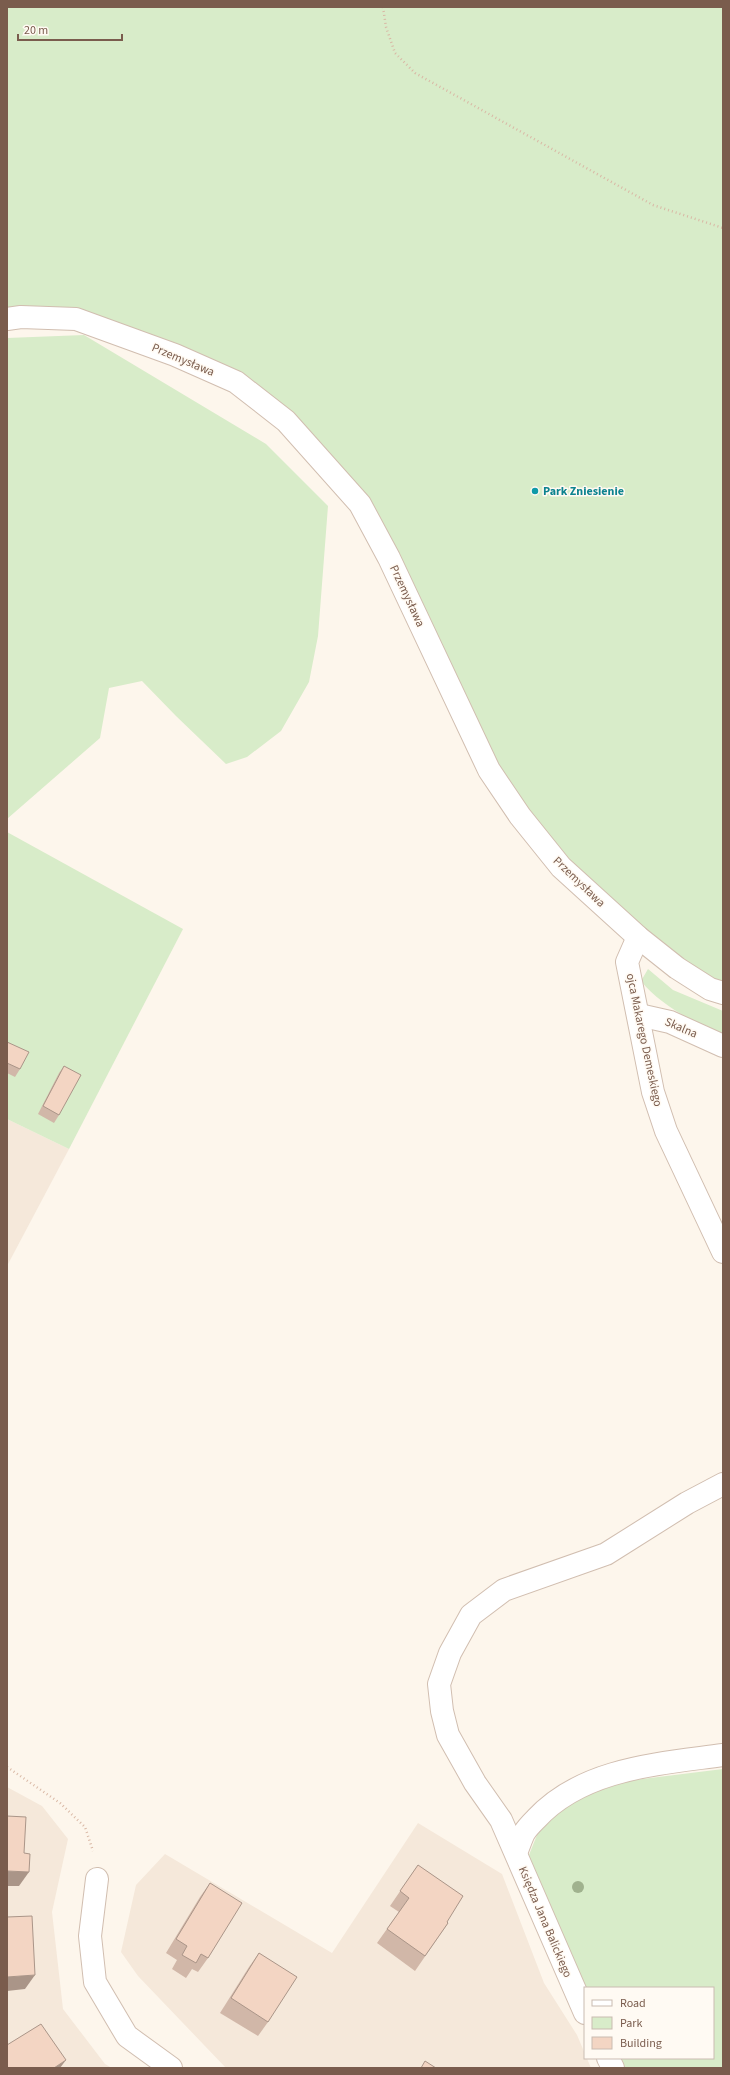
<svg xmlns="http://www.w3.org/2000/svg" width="730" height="2075" font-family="'Source Sans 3',sans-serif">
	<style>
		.residential { fill: #f5e8da }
		.green { fill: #d8ecc9 }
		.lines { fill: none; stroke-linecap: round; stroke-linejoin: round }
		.minor-casing { stroke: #d1beb0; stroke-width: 24 }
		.path { stroke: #d9b8a5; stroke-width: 2.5; stroke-dasharray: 1 3; stroke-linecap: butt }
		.minor { stroke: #fff; stroke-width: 22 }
		.tree { fill: #a0b28e }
		.wall { fill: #d1b7a8 }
		.shaded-wall { fill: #aa9588 }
		.building { fill: #f3d5c3; stroke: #aa9588 }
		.culture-dot { fill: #0f9aa8; stroke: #fffaf3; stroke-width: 1.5 }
		.labels { text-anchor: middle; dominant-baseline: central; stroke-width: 3; stroke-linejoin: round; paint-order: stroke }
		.street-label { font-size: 12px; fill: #7a5c4d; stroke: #fffaf3 }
		.culture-label { font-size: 12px; font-weight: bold; fill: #0d838f; stroke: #fffaf3; text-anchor: start }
	</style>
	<rect width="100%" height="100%" fill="#fdf6ec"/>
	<g class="residential">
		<polygon points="7,1119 69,1149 7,1266"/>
		<polygon points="7,1787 42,1806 68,1839 52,1912 63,2009 105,2064 112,2068 7,2068"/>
		<polygon points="418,1823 502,1874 544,1983 577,2035 591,2068 226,2068 138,1976 121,1952 136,1885 165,1854 332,1953"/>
	</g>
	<g class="green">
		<polygon points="7,7 723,7 723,993 710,989 520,816 360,504 235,382 77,319 7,323"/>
		<polygon points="84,335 266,444 328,506 318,636 309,682 281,731 247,757 226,764 176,716 142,681 109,688 100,738 7,819 7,338"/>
		<polygon points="7,832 183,929 69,1149 7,1119"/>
		<path d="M648 969 673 990 723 1011V1037C694 1021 662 1007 641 981Z"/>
		<polygon points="723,1769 723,2068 618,2068 613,2058 713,2058 713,1988 585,1988 527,1860 539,1830 566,1802 618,1782"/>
	</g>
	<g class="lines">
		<g class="minor-casing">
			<g id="minor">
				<polyline points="7,319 21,317 76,319 175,355 236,382 286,421 360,504 389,558 489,770 520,816 561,867 638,937 677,968 710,989 723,993"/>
				<polyline points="638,937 627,962 653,1092 666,1131 723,1252"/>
				<polyline points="639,1015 670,1022 723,1046"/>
				<path d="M516 1853C519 1846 521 1839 524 1833 527 1828 532 1823 536 1819 583 1768 659 1764 723 1755"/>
				<polyline points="97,1879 90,1936 95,1982 127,2036 171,2068"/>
				<polyline points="585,2013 501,1820 475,1783 448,1735 442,1711 439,1684 450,1653 471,1615 504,1590 606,1554 687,1503 723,1484"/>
				<polyline points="608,2058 613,2068"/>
			</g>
		</g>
		<g class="path">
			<polyline points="383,7 386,27 395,53 415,73 653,205 723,228"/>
			<polyline points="7,1767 60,1803 85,1827 93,1851"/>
		</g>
		<use href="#minor" class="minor"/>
	</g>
	<circle class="tree" cx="578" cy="1887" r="6"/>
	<g class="wall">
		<polygon points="7,1042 20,1069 15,1077 7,1073"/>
		<polygon points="64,1066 59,1115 54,1123 38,1114 59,1073"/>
		<polygon points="418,1865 447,1922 448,1923 415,1971 377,1943 399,1912 390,1906"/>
		<polygon points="210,1883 208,1958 198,1972 192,1969 186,1978 172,1969 177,1960 166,1953 200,1897"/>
		<polygon points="259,1953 268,2022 258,2036 220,2013 249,1967"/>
	</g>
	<g class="shaded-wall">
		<polygon points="7,1871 29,1872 19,1886 7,1886"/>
		<polygon points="35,1975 25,1989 7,1991 7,1977"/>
		<polygon points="66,2060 60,2068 54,2068"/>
	</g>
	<g class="building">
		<polygon points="7,1042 29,1052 20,1069 7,1063"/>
		<polygon points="64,1066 81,1075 59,1115 43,1106"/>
		<polygon points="7,1816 26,1817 24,1853 30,1854 29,1872 7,1871"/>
		<polygon points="418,1865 463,1896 447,1922 448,1923 425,1956 387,1929 409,1898 400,1891"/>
		<polygon points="210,1883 242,1903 208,1958 201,1954 196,1963 182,1955 187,1946 176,1939"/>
		<polygon points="32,1916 35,1975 7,1977 7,1917"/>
		<polygon points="259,1953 297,1977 268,2022 231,1998"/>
		<polygon points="41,2024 66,2060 54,2068 7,2068 7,2045"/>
		<polygon points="425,2061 436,2068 421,2068"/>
	</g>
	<circle class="culture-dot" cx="535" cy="491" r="4"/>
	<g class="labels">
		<g class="street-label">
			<text transform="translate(183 360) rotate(23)">Przemysława</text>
			<text transform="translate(407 596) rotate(65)">Przemysława</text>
			<text transform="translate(579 882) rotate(44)">Przemysława</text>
			<text transform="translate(681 1028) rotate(23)">Skalna</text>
			<text transform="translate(644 1040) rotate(78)">ojca Makarego Demeskiego</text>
			<text transform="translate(545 1922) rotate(67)">Księdza Jana Balickiego</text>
		</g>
		<g class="culture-label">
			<text x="543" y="491">Park Zniesienie</text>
		</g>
	</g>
	<rect width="730" height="2075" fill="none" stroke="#7a5c4d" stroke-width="16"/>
	<rect x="584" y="1987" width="130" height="72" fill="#fffaf3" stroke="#cabbb1"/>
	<rect x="592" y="2000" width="20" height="6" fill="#ffffff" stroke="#cabbb1"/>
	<text x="620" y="2007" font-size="12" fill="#7a5c4d">Road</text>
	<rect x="592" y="2017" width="20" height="12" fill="#d8ecc9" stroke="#cabbb1"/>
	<text x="620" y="2027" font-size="12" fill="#7a5c4d">Park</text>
	<rect x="592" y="2037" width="20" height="12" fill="#f3d5c3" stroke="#cabbb1"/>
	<text x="620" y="2047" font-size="12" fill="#7a5c4d">Building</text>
	<path d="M18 34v6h104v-6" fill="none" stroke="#7a5c4d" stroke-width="2"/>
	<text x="24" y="34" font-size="12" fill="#7a5c4d" stroke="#fffaf3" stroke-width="3" paint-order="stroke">20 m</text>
</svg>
